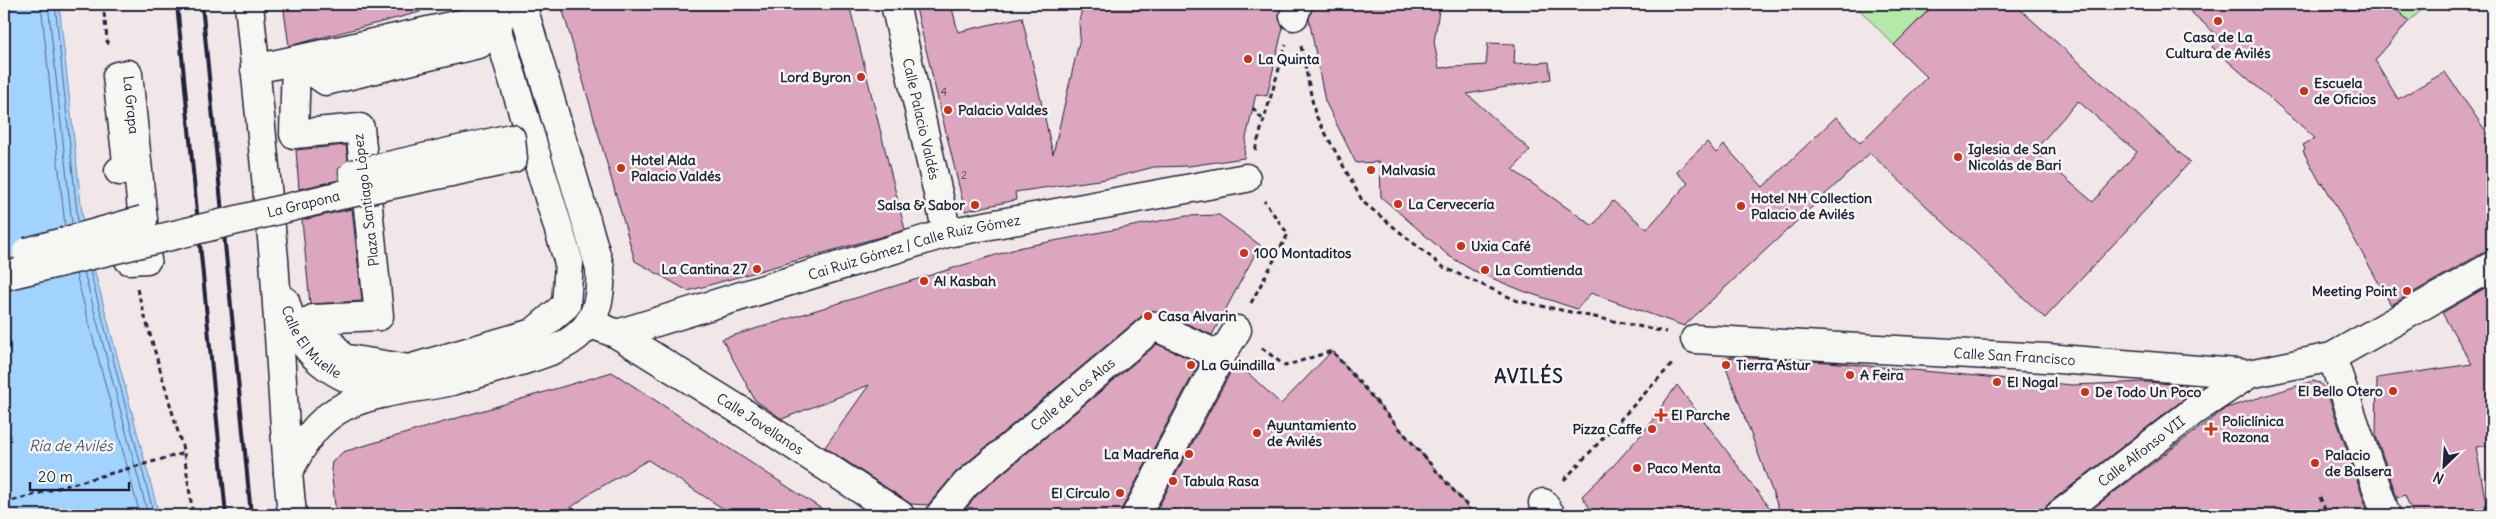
<svg xmlns="http://www.w3.org/2000/svg" width="2496" height="519" font-family="Delius,sans-serif">
	<style>
		.green { fill: #b4e9aa; stroke: #6b8672 }
		.water { fill: #a2d2fe; stroke: #6f8cb0 }
		.lines { fill: none; stroke-linecap: round; stroke-linejoin: round }
		.shore { stroke: #556889; stroke-width: 1 }
		.building { fill: #dba6be; stroke: #22223b; fill-rule: evenodd }
		.street-casing { stroke: #22223b; stroke-width: 31 }
		.primary-casing { stroke: #22223b; stroke-width: 31 }
		.path { stroke: #22223b; stroke-width: 3; stroke-dasharray: 5 4; stroke-linecap: butt }
		.street { stroke: #f6f6f2; stroke-width: 28 }
		.primary { stroke: #f6f6f2; stroke-width: 28 }
		.rail { stroke: #22223b; stroke-width: 4 }
		.street-bridge-casing { stroke: #22223b; stroke-width: 31; stroke-linecap: butt }
		.street-bridge { stroke: #f6f6f2; stroke-width: 28 }
		.poi-dot { fill: #c8321e; stroke: #f6f6f2; stroke-width: 2 }
		.labels { text-anchor: middle; dominant-baseline: central; stroke-width: 5; stroke-linejoin: round; paint-order: stroke }
		.number-label { font-size: 11px; fill: #50435c }
		.poi-label { font-size: 14px; font-weight: bold; fill: #22223b; stroke: #f6f6f2; text-anchor: start }
		.street-label { font-size: 14px; fill: #22223b; stroke: #f6f6f2 }
		.water-label { font-size: 15px; font-style: italic; fill: #485776; stroke: #f6f6f2 }
		.district-label { font-size: 19px; font-weight: bold; letter-spacing: 1px; fill: #22223b; stroke: #f6f6f2 }
	</style>
	<rect width="100%" height="100%" fill="#f1e6e8"/>
	<filter id="ink" filterUnits="userSpaceOnUse"><feTurbulence type="fractalNoise" baseFrequency=".02" numOctaves="2"/><feDisplacementMap in="SourceGraphic" scale="10" xChannelSelector="R" yChannelSelector="G"/><feConvolveMatrix kernelMatrix="1 2 1 2 8 2 1 2 1" color-interpolation-filters="sRGB"/></filter>
	<g filter="url(#ink)">
		<g class="green">
			<polygon points="1854,4 1934,4 1894,45"/>
			<polygon points="2390,4 2429,4 2409,21"/>
		</g>
		<polygon class="water" points="4,4 59,4 84,231 159,515 4,515"/>
		<g class="lines">
			<g class="shore">
				<polyline points="41,4 65,226"/>
				<polyline points="48,4 72,224"/>
				<polyline points="55,4 78,222"/>
				<polyline points="90,271 154,515"/>
				<polyline points="84,272 148,515"/>
				<polyline points="76,274 140,515"/>
			</g>
		</g>
		<g class="building">
			<polygon points="283,4 419,4 420,12 289,46"/>
			<polygon points="561,4 849,4 905,230 688,291 635,261"/>
			<polygon points="915,4 951,4 958,32 1022,17 1053,154 1080,38 1079,22 1083,4 1282,4 1279,19 1283,27 1267,96 1256,94 1246,138 1244,158 1189,166 1154,167 1112,178 1015,192 1016,200 965,211"/>
			<path d="M1313 4H1440L1434 42 1439 68 1486 65 1488 43 1515 44 1514 64 1549 62 1551 79 1467 94 1530 150 1513 170 1593 226 1613 201 1647 229 1688 183 1676 172 1707 142 1716 153 1724 145 1763 187 1836 117 1860 143 1927 77 1894 45 1935 4H2014L2190 162 2045 318 1870 153 1684 326 1591 293 1577 309 1523 291 1472 270 1449 256 1381 197 1380 162 1356 163 1325 101 1309 19ZM2078 101 2137 152 2093 202 2034 151Z"/>
			<polygon points="2182,4 2390,4 2409,21 2375,60 2398,99 2445,72 2492,140 2492,250 2484,252 2391,305 2323,183 2321,184 2303,151 2305,149 2303,145 2315,138 2212,47 2220,38"/>
			<polygon points="346,145 348,160 338,169 339,180 299,189 296,150"/>
			<polygon points="352,209 362,301 310,304 302,220"/>
			<polygon points="1219,215 1260,245 1212,335 1160,312 1152,311 1144,314 956,472 928,505 911,504 825,447 869,385 782,419 755,400 722,339 1022,247 1186,216"/>
			<polygon points="2492,284 2492,445 2476,447 2487,510 2473,512 2474,515 2413,515 2405,495 2397,498 2376,436 2377,378 2472,364 2442,313"/>
			<polygon points="1157,344 1199,363 1122,508 1120,515 965,515 973,508 967,507 977,495"/>
			<polygon points="1332,351 1475,515 1154,515 1236,362 1281,404"/>
			<polygon points="1732,357 1828,362 2072,385 2146,382 2186,385 2188,396 2049,503 2045,509 2044,515 1781,515 1723,359"/>
			<polygon points="612,372 831,515 733,515 648,460 592,492 561,515 493,515 486,507 407,515 336,515 331,469 332,462 343,452"/>
			<polygon points="2313,381 2320,383 2327,392 2369,515 2084,515 2226,408"/>
			<polygon points="1677,385 1775,515 1594,515 1582,496 1614,465 1653,421 1653,418"/>
		</g>
		<g class="lines">
			<g class="street-casing">
				<g id="street">
					<path id="s1" d="M895 4 947 233"/>
					<polyline points="1294,16 1298,4"/>
					<polygon points="494,17 569,263 566,305 533,333 409,369 342,358 313,319 379,316 360,128 294,134 296,60 326,81 479,44"/>
					<polyline points="255,69 506,14"/>
					<path id="s2" d="M119 171 128 170 117 76 128 74 143 220"/>
					<polyline points="129,260 147,259"/>
					<path id="s3" d="M589 323 617 334 947 233 1246 178"/>
					<path id="s4" d="M617 334 741 411 900 515"/>
					<path id="s5" d="M1695 339 2046 358 2249 374 2332 357 2492 266"/>
					<polyline points="2332,357 2386,515"/>
					<polyline points="1543,503 1551,515"/>
					<path id="s6" d="M940 515 966 484 1154 326 1221 356"/>
					<polyline points="1136,515 1221,356 1237,330"/>
					<path id="s7" d="M2059 515 2195 410 2249 374"/>
				</g>
			</g>
			<g class="primary-casing">
				<g id="primary">
					<polyline points="249,4 274,259 288,473 292,515"/>
					<path id="s8" d="M285 301C300 358 332 375 385 393"/>
					<path d="M288 473C302 445 315 421 345 406 378 390 417 389 452 381 473 375 493 369 514 363 540 355 573 347 589 323 600 307 601 286 600 268L522 4"/>
				</g>
			</g>
			<g class="path">
				<polyline points="103,4 108,48"/>
				<polyline points="1301,46 1315,114 1363,202 1443,267 1518,301 1666,332"/>
				<polyline points="1253,108 1263,120"/>
				<polyline points="1255,150 1286,45"/>
				<polyline points="137,289 184,453 193,515"/>
				<polyline points="1251,303 1288,234 1264,201"/>
				<polyline points="1262,348 1285,366 1332,351 1475,515"/>
				<polyline points="1564,480 1674,362"/>
				<polyline points="2320,497 2327,515"/>
				<polyline points="4,503 184,453"/>
			</g>
			<use href="#street" class="street"/>
			<use href="#primary" class="primary"/>
			<g class="rail">
				<polyline points="177,4 226,515"/>
				<polyline points="202,4 251,515"/>
			</g>
			<g class="street-bridge-casing">
				<g id="street-bridge">
					<polyline points="27,252 143,220"/>
					<path id="s9" d="M4 276 341 195 513 159 511 138 353 174"/>
				</g>
			</g>
			<use href="#street-bridge" class="street-bridge"/>
		</g>
	</g>
	<g class="poi-dot">
		<circle cx="2218" cy="21" r="5"/>
		<circle cx="1248" cy="59" r="5"/>
		<circle cx="861" cy="77" r="5"/>
		<circle cx="2304" cy="91" r="5"/>
		<circle cx="948" cy="110" r="5"/>
		<circle cx="1958" cy="157" r="5"/>
		<circle cx="621" cy="168" r="5"/>
		<circle cx="1371" cy="170" r="5"/>
		<circle cx="1398" cy="204" r="5"/>
		<circle cx="975" cy="205" r="5"/>
		<circle cx="1741" cy="206" r="5"/>
		<circle cx="1461" cy="246" r="5"/>
		<circle cx="1244" cy="253" r="5"/>
		<circle cx="757" cy="269" r="5"/>
		<circle cx="1485" cy="270" r="5"/>
		<circle cx="924" cy="281" r="5"/>
		<circle cx="2407" cy="291" r="5"/>
		<circle cx="1148" cy="316" r="5"/>
		<circle cx="1191" cy="365" r="5"/>
		<circle cx="1726" cy="365" r="5"/>
		<circle cx="1850" cy="375" r="5"/>
		<circle cx="1997" cy="382" r="5"/>
		<circle cx="2393" cy="391" r="5"/>
		<circle cx="2085" cy="392" r="5"/>
		<path d="M1658.5 407.5h5v5h5v5h-5v5h-5v-5h-5v-5h5z"/>
		<circle cx="1652" cy="429" r="5"/>
		<path d="M2208.5 421.5h5v5h5v5h-5v5h-5v-5h-5v-5h5z"/>
		<circle cx="1257" cy="433" r="5"/>
		<circle cx="1189" cy="454" r="5"/>
		<circle cx="2315" cy="463" r="5"/>
		<circle cx="1637" cy="468" r="5"/>
		<circle cx="1173" cy="481" r="5"/>
		<circle cx="1120" cy="493" r="5"/>
	</g>
	<g class="labels">
		<g class="number-label">
			<text x="944" y="92">4</text>
			<text x="964" y="175">2</text>
		</g>
		<g class="poi-label">
			<text x="2218" y="37" text-anchor="middle">Casa de La<tspan x="2218" dy="16">Cultura de Avilés</tspan></text>
			<text x="1258" y="59">La Quinta</text>
			<text x="851" y="77" text-anchor="end">Lord Byron</text>
			<text x="2314" y="83">Escuela<tspan x="2314" dy="16">de Oficios</tspan></text>
			<text x="958" y="110">Palacio Valdes</text>
			<text x="1968" y="149">Iglesia de San<tspan x="1968" dy="16">Nicolás de Bari</tspan></text>
			<text x="631" y="160">Hotel Alda<tspan x="631" dy="16">Palacio Valdés</tspan></text>
			<text x="1381" y="170">Malvasía</text>
			<text x="1751" y="198">Hotel NH Collection<tspan x="1751" dy="16">Palacio de Avilés</tspan></text>
			<text x="1408" y="204">La Cervecería</text>
			<text x="965" y="205" text-anchor="end">Salsa &amp; Sabor</text>
			<text x="1471" y="246">Uxia Café</text>
			<text x="1254" y="253">100 Montaditos</text>
			<text x="747" y="269" text-anchor="end">La Cantina 27</text>
			<text x="1495" y="270">La Comtienda</text>
			<text x="934" y="281">Al Kasbah</text>
			<text x="2397" y="291" text-anchor="end">Meeting Point</text>
			<text x="1158" y="316">Casa Alvarin</text>
			<text x="1201" y="365">La Guindilla</text>
			<text x="1736" y="365">Tierra Astur</text>
			<text x="1860" y="375">A Feira</text>
			<text x="2007" y="382">El Nogal</text>
			<text x="2383" y="391" text-anchor="end">El Bello Otero</text>
			<text x="2095" y="392">De Todo Un Poco</text>
			<text x="1671" y="415">El Parche</text>
			<text x="2222" y="421">Policlínica<tspan x="2222" dy="16">Rozona</tspan></text>
			<text x="1267" y="425">Ayuntamiento<tspan x="1267" dy="16">de Avilés</tspan></text>
			<text x="1642" y="429" text-anchor="end">Pizza Caffe</text>
			<text x="1179" y="454" text-anchor="end">La Madreña</text>
			<text x="2325" y="455">Palacio<tspan x="2325" dy="16">de Balsera</tspan></text>
			<text x="1647" y="468">Paco Menta</text>
			<text x="1183" y="481">Tabula Rasa</text>
			<text x="1110" y="493" text-anchor="end">El Círculo</text>
		</g>
		<g class="street-label">
			<text stroke="none"><textPath href="#s2" startOffset="146">La Grapa</textPath></text>
			<text stroke="none"><textPath href="#s1" startOffset="118">Calle Palacio Valdés</textPath></text>
			<text transform="translate(366 200) rotate(-97)">Plaza Santiago López</text>
			<text stroke="none"><textPath href="#s9" startOffset="308">La Grapona</textPath></text>
			<text stroke="none"><textPath href="#s3" startOffset="340">Cai Ruiz Gómez / Calle Ruiz Gómez</textPath></text>
			<text stroke="none"><textPath href="#s8" startOffset="50">Calle El Muelle</textPath></text>
			<text stroke="none"><textPath href="#s5" startOffset="320">Calle San Francisco</textPath></text>
			<text stroke="none"><textPath href="#s6" startOffset="180">Calle de Los Alas</textPath></text>
			<text stroke="none"><textPath href="#s4" startOffset="169">Calle Jovellanos</textPath></text>
			<text stroke="none"><textPath href="#s7" startOffset="104">Calle Alfonso VII</textPath></text>
		</g>
		<g class="water-label">
			<text x="71" y="445">Ría de Avilés</text>
		</g>
		<g class="district-label">
			<text x="1529" y="376">AVILÉS</text>
		</g>
	</g>
	<rect width="2496" height="519" fill="none" stroke="#f6f6f2" stroke-width="20"/>
	<rect x="10" y="10" width="2476" height="499" fill="none" stroke="#22223b" stroke-width="2" filter="url(#ink)"/>
	<g transform="translate(2444 466) rotate(205)" stroke="#f6f6f2" stroke-width="4" paint-order="stroke">
	<path d="M0-4L9 19L0 12L-9 19Z" fill="#22223b"/>
	<text y="-8" font-size="14" font-weight="bold" text-anchor="middle" fill="#22223b">N</text>
	</g>
	<path d="M30 482v8h99v-8" fill="none" stroke="#22223b" stroke-width="2.5"/>
	<text x="38" y="482" font-size="15" fill="#22223b" stroke="#f6f6f2" stroke-width="4" paint-order="stroke">20 m</text>
</svg>
